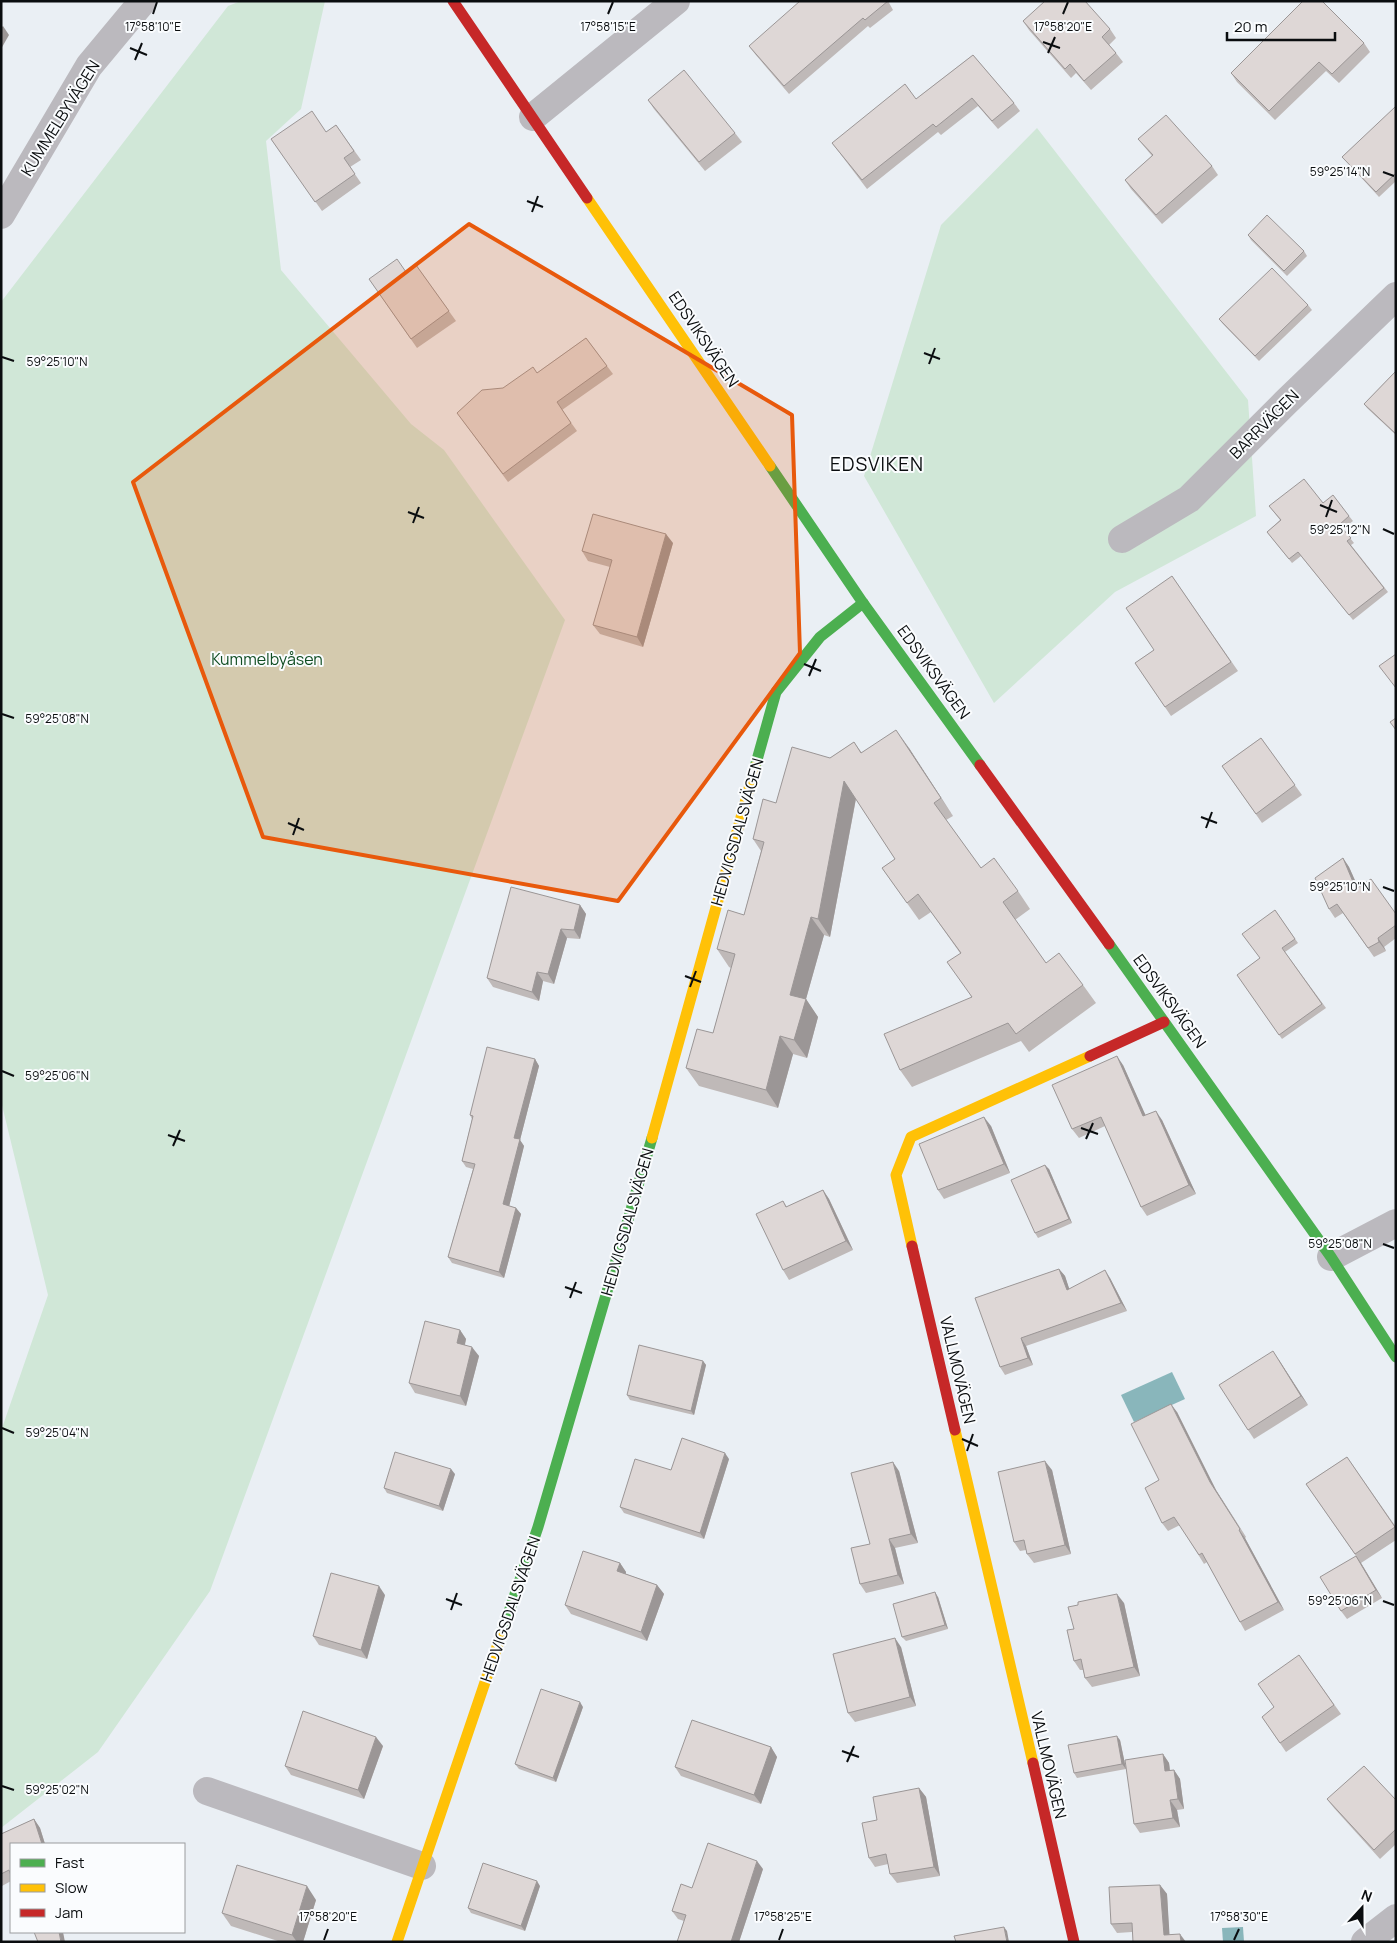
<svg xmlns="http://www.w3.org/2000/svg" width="1397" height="1943" font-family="Manrope,sans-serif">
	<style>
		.green { fill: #d0e7d7 }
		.water { fill: #89b6bb }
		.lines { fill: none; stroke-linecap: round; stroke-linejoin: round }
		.street { stroke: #bbb9be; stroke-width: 28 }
		.fast { stroke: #4caf50; stroke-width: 11 }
		.slow { stroke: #ffc107; stroke-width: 11 }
		.jam { stroke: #c62828; stroke-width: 11 }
		.wall { fill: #bfb9b8 }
		.shaded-wall { fill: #9b9696 }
		.building { fill: #ded7d6; stroke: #9b9696 }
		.marked { fill: #e8590c; fill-opacity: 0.2; stroke: #e8590c; stroke-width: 4; stroke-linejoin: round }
		.ticks { fill: none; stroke: #0a0d0f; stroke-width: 2 }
		.labels { text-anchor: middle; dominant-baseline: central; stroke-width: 4; stroke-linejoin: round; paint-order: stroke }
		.street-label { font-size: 16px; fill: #0a0d0f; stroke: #fafcfe }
		.park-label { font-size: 16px; fill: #114e23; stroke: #fafcfe }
		.quarter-label { font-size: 19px; letter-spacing: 1px; fill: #0a0d0f; stroke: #fafcfe }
		.ticks-label { font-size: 12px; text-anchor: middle; fill: #0a0d0f; stroke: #fafcfe; stroke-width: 4; stroke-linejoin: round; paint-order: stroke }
	</style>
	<rect width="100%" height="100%" fill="#eaeff4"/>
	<g class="green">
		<polygon points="241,1 325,1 301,109 266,141 281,270 411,424 444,450 565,620 210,1591 98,1752 1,1828 1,1431 48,1295 1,1101 1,302 228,6"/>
		<polygon points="1037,128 1248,400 1256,516 1115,592 994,703 864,476 941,225"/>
	</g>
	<g class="water">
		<polygon points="1172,1372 1185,1399 1134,1422 1121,1395"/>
		<polygon points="1243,1927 1244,1942 1223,1942 1222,1928"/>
	</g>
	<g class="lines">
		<g class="street">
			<polyline points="533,117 676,1"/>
			<polyline points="1,215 89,66 143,1"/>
			<polyline points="1122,539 1189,499 1286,402 1396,296"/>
			<polyline points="1331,1257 1396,1223"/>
			<polyline points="207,1791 422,1866"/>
			<polyline points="1365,1942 1396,1918"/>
		</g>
		<g class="fast">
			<polyline points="770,466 863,603 980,765"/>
			<polyline points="755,767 776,692 820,637 863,603"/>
			<polyline points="1109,944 1331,1257 1396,1357"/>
			<polyline points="500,1638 538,1527 652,1138"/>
		</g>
		<g class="slow">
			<polyline points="587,198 770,466"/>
			<polyline points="652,1138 755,767"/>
			<polyline points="912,1246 896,1175 911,1137 1090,1056"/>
			<polyline points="955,1430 1033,1763"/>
			<polyline points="397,1942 500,1638"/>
		</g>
		<g class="jam">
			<polyline points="453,1 587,198"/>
			<polyline points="980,765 1109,944"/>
			<polyline points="1090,1056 1164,1022"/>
			<polyline points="912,1246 955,1430"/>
			<polyline points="1033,1763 1074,1942"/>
		</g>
	</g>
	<g class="wall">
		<polygon points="888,1 893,10 870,28 868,26 789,94 755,54 749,46"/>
		<polygon points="1023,21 1110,29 1116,38 1109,45 1116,53 1123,62 1091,90 1076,73 1071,78 1029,30"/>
		<polygon points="1364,43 1370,52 1339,83 1326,71 1275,120 1237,82 1231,73"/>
		<polygon points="973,55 1014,103 1020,111 998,129 978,106 941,135 938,132 867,189 832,143 916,99"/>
		<polygon points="648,100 735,133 742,142 705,171 654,109"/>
		<polygon points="1396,108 1396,181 1379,197 1346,161 1342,157"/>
		<polygon points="336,125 361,160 350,167 361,183 322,211 271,139 326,132"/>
		<polygon points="1138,139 1212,166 1218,175 1162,224 1131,189 1125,180 1152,156"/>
		<polygon points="1248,235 1304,251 1307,256 1287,276 1251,240"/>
		<polygon points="416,265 456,321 417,348 369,279 406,272"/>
		<polygon points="1308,305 1312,310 1259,361 1223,324 1219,319"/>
		<polygon points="586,338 613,374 562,410 577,431 508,482 463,421 537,373"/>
		<polygon points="1396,371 1396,435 1367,408 1364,404"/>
		<polygon points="1323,503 1349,516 1353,521 1343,529 1354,543 1351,545 1388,592 1353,620 1301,556 1292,563 1267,532 1280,520 1269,506"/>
		<polygon points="673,543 643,647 600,634 593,625 610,567 588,561 582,551"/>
		<polygon points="1172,576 1238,671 1171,716 1135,663 1154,650"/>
		<polygon points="1261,738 1302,795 1262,823 1222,766"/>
		<polygon points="854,742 862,753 909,748 953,816 946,820 981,868 1018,891 1030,909 1015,920 1046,963 1083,985 1096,1003 1029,1052 1021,1041 912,1087 900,1070 971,997 960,953 931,912 919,920 882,868 895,859 856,799 830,937 824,935 806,999 818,1017 807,1058 793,1054 778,1108 699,1086 686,1068 713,1033 731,968 729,967 717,949 744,915 761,851 753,839 776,803 830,758"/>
		<polygon points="1343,858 1349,867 1358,888 1396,914 1396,938 1384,947 1386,951 1374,957 1343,913 1335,918 1329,909"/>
		<polygon points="580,905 586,914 580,939 567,938 554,984 543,981 539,1001 493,987 487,978"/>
		<polygon points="1275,910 1298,943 1285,952 1326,1008 1282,1039 1237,975 1260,958"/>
		<polygon points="535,1059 539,1066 520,1140 524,1146 509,1206 516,1208 521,1214 504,1278 452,1263 448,1257 473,1169 466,1167 462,1161 472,1119 470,1115"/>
		<polygon points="1123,1065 1145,1115 1162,1120 1196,1194 1147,1216 1141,1207 1105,1126 1079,1138 1072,1129"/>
		<polygon points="991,1126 1010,1173 944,1199 938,1190"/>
		<polygon points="1049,1169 1072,1223 1038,1238 1035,1233"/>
		<polygon points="823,1190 829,1199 853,1250 789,1280 783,1270 783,1201 787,1207"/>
		<polygon points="1059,1269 1065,1276 1069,1289 1110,1278 1127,1311 1026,1346 1033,1365 1005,1375 1000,1367"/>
		<polygon points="460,1330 466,1339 465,1345 479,1356 466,1406 415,1393 409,1383"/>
		<polygon points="1279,1360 1308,1405 1254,1439 1248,1430"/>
		<polygon points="703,1361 706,1365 694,1415 630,1400 627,1395"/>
		<polygon points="1177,1412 1216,1490 1246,1537 1245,1538 1284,1610 1245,1631 1240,1622 1207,1562 1204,1564 1180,1525 1168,1531 1162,1523"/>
		<polygon points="1347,1457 1396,1527 1396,1540 1361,1563 1382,1598 1347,1619 1341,1611 1356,1556 1306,1484"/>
		<polygon points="729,1459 704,1539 624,1513 620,1507 671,1470"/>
		<polygon points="1052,1470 1071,1554 1034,1563 1027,1554 1026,1550 1020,1551 1014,1542"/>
		<polygon points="899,1471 918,1543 895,1548 904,1584 866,1593 860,1584 870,1544"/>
		<polygon points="455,1474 443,1511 387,1493 384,1488"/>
		<polygon points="620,1563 626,1572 626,1574 657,1585 664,1594 647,1641 571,1614 565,1605"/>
		<polygon points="385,1595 367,1659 319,1645 313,1636"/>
		<polygon points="938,1597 948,1629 906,1641 902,1637"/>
		<polygon points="1124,1603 1140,1676 1092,1687 1085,1678 1083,1670 1080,1670 1074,1661 1074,1629"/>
		<polygon points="901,1647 916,1706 855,1722 848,1713"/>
		<polygon points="1299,1655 1341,1714 1286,1752 1262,1717 1274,1707"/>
		<polygon points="583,1707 556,1782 519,1769 515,1764"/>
		<polygon points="1120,1740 1126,1769 1077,1778 1074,1773"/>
		<polygon points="383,1746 364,1799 291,1775 285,1766"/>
		<polygon points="771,1747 777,1757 761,1804 681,1776 675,1767"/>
		<polygon points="1163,1754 1169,1763 1170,1770 1174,1770 1180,1779 1184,1809 1177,1810 1180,1827 1140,1833 1134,1824"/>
		<polygon points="919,1788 926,1797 940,1876 897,1883 890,1874 888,1864 875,1867 869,1858 877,1820"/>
		<polygon points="1327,1799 1396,1800 1396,1844 1380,1859 1334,1808"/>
		<polygon points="34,1819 40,1828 45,1844 11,1844 11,1881 2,1886 1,1834"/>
		<polygon points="763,1869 739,1942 677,1942 684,1921 678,1919 672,1911"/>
		<polygon points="1160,1885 1167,1894 1169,1935 1186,1942 1132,1932 1117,1933 1111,1924"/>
		<polygon points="540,1886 525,1931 471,1913 468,1908"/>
		<polygon points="316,1900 303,1942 281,1942 231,1926 222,1913"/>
	</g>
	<g class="shaded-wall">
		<polygon points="3,26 9,35 1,49 1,28"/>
		<polygon points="666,534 673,543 643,647 637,637"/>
		<polygon points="896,730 909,748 953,816 941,798"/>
		<polygon points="844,781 856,798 830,937 818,919"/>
		<polygon points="1343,858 1349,867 1363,898 1356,889"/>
		<polygon points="580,905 586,914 580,939 574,930"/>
		<polygon points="811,917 824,935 806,999 818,1017 807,1058 794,1040 790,995"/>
		<polygon points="561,929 567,938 554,984 548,974"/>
		<polygon points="1378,938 1384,947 1386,951 1379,942"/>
		<polygon points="537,972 543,981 539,1001 532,992"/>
		<polygon points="780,1036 793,1054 778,1108 766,1090"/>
		<polygon points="1117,1056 1123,1065 1150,1125 1143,1116"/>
		<polygon points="535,1059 539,1066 520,1140 524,1146 508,1211 503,1204 514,1138"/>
		<polygon points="1156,1111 1162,1120 1196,1194 1189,1185"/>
		<polygon points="984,1117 991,1126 1010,1173 1004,1164"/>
		<polygon points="1045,1165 1049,1169 1072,1223 1069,1219"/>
		<polygon points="823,1190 829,1199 853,1250 846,1241"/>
		<polygon points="516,1208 521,1214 504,1278 499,1272"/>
		<polygon points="1059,1269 1065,1276 1072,1297 1067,1290"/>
		<polygon points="1105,1270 1110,1278 1127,1311 1121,1303"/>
		<polygon points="460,1330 466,1339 463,1352 457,1343"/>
		<polygon points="1021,1338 1026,1346 1033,1365 1028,1358"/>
		<polygon points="472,1347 479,1356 466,1406 460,1396"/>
		<polygon points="1273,1351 1279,1360 1308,1405 1301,1396"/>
		<polygon points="703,1361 706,1365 694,1415 691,1411"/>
		<polygon points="1171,1404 1177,1412 1216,1490 1246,1537 1210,1482"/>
		<polygon points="725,1453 729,1459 704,1539 700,1533"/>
		<polygon points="1045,1461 1052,1470 1071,1554 1065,1545"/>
		<polygon points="893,1462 899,1471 918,1543 911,1534"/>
		<polygon points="451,1469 455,1474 443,1511 439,1506"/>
		<polygon points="1239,1530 1245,1538 1284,1610 1278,1602"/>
		<polygon points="889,1539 895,1548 904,1584 898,1575"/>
		<polygon points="1356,1556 1361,1563 1382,1598 1376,1590"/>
		<polygon points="620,1563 626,1572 624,1580 617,1571"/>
		<polygon points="657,1585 664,1594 647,1641 641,1632"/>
		<polygon points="379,1586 385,1595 367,1659 361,1650"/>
		<polygon points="935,1592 938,1597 948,1629 945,1625"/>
		<polygon points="1117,1594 1124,1603 1140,1676 1134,1667"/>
		<polygon points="895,1638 901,1647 916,1706 910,1697"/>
		<polygon points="580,1702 583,1707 556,1782 553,1778"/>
		<polygon points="1117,1736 1120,1740 1126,1769 1122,1764"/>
		<polygon points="376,1737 383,1746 364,1799 358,1790"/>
		<polygon points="771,1747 777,1757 761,1804 754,1795"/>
		<polygon points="1163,1754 1169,1763 1171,1780 1165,1771"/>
		<polygon points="1174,1770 1180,1779 1184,1809 1178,1799"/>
		<polygon points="919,1788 926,1797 940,1876 934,1867"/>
		<polygon points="1170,1800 1177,1810 1180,1827 1173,1818"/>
		<polygon points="34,1819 40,1828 45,1844 42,1844"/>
		<polygon points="757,1861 763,1869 739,1942 731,1942"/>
		<polygon points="537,1881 540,1886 525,1931 521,1926"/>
		<polygon points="1160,1885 1167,1894 1170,1942 1164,1935"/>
		<polygon points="307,1886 316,1900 303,1942 297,1942 292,1935"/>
		<polygon points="1004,1927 1007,1931 1009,1942 1007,1942"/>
		<polygon points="59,1932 63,1932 65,1942 61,1942"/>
		<polygon points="1180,1934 1186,1942 1181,1942"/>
	</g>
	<g class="building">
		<polygon points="800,1 888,1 865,20 863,18 784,86 749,46"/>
		<polygon points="1045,1 1085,1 1110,29 1102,37 1116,53 1084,81 1070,64 1065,69 1023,21"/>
		<polygon points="1303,1 1322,1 1364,43 1332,74 1319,62 1269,111 1231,73"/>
		<polygon points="973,55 1014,103 992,121 972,98 936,127 933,124 862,180 832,143 905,84 916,99"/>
		<polygon points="684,70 735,133 699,162 648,100"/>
		<polygon points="1395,107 1396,108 1396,173 1376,192 1342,157"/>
		<polygon points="312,111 326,132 336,125 354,151 344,158 355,174 315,202 271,139"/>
		<polygon points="1166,115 1212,166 1156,215 1125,180 1153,155 1138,139"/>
		<polygon points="1267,215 1304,251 1284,271 1248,235"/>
		<polygon points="397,259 406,272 416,265 449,311 411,339 369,279"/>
		<polygon points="1272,268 1308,305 1255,356 1219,319"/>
		<polygon points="586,338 607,366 557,402 571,423 503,474 457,413 482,390 503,388 533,367 537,373"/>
		<polygon points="1396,371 1396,434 1364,404"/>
		<polygon points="1304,479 1323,503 1333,495 1349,516 1339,525 1351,538 1347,541 1384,588 1349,615 1298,552 1289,559 1267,532 1281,520 1269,506"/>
		<polygon points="593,514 666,534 637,637 593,625 612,560 582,551"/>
		<polygon points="1172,576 1231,662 1165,707 1135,663 1154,650 1126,608"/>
		<polygon points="1396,654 1396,688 1379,666"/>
		<polygon points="1396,718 1396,730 1390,722"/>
		<polygon points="896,730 941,798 934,803 981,868 994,858 1018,891 1003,902 1046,963 1059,953 1083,985 1016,1034 1008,1023 900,1070 884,1034 972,997 947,962 961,953 918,894 907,903 882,868 895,859 844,781 818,919 811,917 790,995 806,999 794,1040 780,1036 766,1090 686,1068 697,1029 713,1033 735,954 717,949 728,910 744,915 764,842 753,839 763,799 776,803 792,747 830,758 854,742 861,753"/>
		<polygon points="1261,738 1295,785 1256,814 1222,766"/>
		<polygon points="1343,858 1356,889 1371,879 1396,914 1396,925 1378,938 1379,942 1368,948 1337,904 1329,909 1315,878"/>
		<polygon points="511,887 580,905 574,930 561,929 548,974 537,972 532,992 487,978"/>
		<polygon points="1275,910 1295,939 1282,948 1322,1004 1279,1035 1237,975 1260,958 1242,934"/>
		<polygon points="487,1047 535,1059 514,1138 520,1139 503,1204 516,1208 499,1272 448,1257 475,1164 462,1161 473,1116 470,1115"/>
		<polygon points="1117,1056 1143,1116 1156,1111 1189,1185 1141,1207 1101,1117 1072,1129 1052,1085"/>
		<polygon points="984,1117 1004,1164 938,1190 919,1144"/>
		<polygon points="1045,1165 1069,1219 1035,1233 1011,1180"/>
		<polygon points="823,1190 846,1241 783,1270 756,1214 783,1201 786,1207"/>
		<polygon points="1059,1269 1067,1290 1105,1270 1121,1303 1021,1338 1028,1358 1000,1367 975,1298"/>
		<polygon points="425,1321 460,1330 457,1343 472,1347 460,1396 409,1383"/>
		<polygon points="639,1345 703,1361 691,1411 627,1395"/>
		<polygon points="1273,1351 1301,1396 1248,1430 1219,1385"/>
		<polygon points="1171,1404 1210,1482 1240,1529 1239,1530 1278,1602 1240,1622 1202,1553 1199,1555 1174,1517 1162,1523 1145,1488 1159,1480 1131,1424"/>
		<polygon points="682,1438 725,1453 700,1533 620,1507 635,1459 671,1470"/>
		<polygon points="395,1452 451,1469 439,1506 384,1488"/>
		<polygon points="1347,1457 1395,1527 1355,1554 1306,1484"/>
		<polygon points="1045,1461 1065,1545 1027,1554 1024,1540 1014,1542 998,1472"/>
		<polygon points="893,1462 911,1534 889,1539 898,1575 860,1584 851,1548 870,1544 851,1473"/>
		<polygon points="583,1551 620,1563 617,1571 657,1585 641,1632 565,1605"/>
		<polygon points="1356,1556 1376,1590 1341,1611 1320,1577"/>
		<polygon points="331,1573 379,1586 361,1650 313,1636"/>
		<polygon points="935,1592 945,1625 902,1637 893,1604"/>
		<polygon points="1117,1594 1134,1667 1085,1678 1081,1659 1074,1661 1067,1630 1074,1629 1068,1607 1078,1605 1078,1602"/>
		<polygon points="895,1638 910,1697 848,1713 833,1654"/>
		<polygon points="1299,1655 1334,1705 1280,1743 1262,1717 1274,1707 1258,1684"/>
		<polygon points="541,1689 580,1702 553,1778 515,1764"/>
		<polygon points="303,1711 376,1737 358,1790 285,1766"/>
		<polygon points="692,1720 771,1747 754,1795 675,1767"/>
		<polygon points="1117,1736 1122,1764 1074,1773 1068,1745"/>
		<polygon points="1163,1754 1165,1771 1174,1770 1178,1799 1170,1800 1173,1818 1134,1824 1125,1760"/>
		<polygon points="1364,1766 1396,1800 1396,1829 1374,1850 1327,1799"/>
		<polygon points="919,1788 934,1867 890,1874 886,1854 869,1858 862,1823 877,1820 873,1797"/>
		<polygon points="34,1819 42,1844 11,1844 11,1876 9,1870 1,1874 1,1834"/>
		<polygon points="708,1843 757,1861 731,1942 677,1942 686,1915 672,1911 681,1884 692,1888"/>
		<polygon points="483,1863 537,1881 521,1926 468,1908"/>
		<polygon points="237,1865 307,1886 292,1935 222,1913"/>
		<polygon points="1160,1885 1164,1935 1180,1934 1181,1942 1133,1942 1132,1923 1111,1924 1109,1887"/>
		<polygon points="1004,1927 1007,1942 956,1942 954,1936"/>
		<polygon points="34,1932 59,1932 61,1942 38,1942"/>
	</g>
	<path class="marked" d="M469 224 792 415 800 653 618 901 263 837 133 482Z"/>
	<path class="ticks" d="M153 14 157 2M608 14 613 2M1063 14 1068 2M1043 42 1060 48M130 48 147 55M1048 53 1055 37M135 60 142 43M1383 172 1394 176M527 201 543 207M532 212 538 196M924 353 940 359M2 357 14 361M929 364 935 348M1320 505 1337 512M408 512 424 518M1326 517 1332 500M413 523 419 507M1383 529 1394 534M804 664 821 671M809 676 816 659M2 714 14 718M1201 817 1217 823M288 823 304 830M1206 828 1212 812M293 835 299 818M1383 887 1394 891M685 976 701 982M690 987 696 971M2 1071 14 1076M1081 1128 1098 1134M168 1135 185 1141M1086 1139 1093 1123M173 1146 180 1130M1383 1244 1394 1248M565 1287 582 1293M570 1298 576 1282M2 1428 14 1433M962 1439 978 1446M967 1451 973 1434M446 1599 462 1605M1383 1601 1394 1605M451 1610 457 1593M842 1751 859 1757M847 1762 854 1746M2 1786 14 1790M324 1940 328 1929M779 1940 783 1929M1234 1940 1239 1929"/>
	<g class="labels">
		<g class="street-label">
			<text transform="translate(60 118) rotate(-58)">KUMMELBYVÄGEN</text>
			<text transform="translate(704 339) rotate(56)">EDSVIKSVÄGEN</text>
			<text transform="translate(1264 424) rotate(-45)">BARRVÄGEN</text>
			<text transform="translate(934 672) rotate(54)">EDSVIKSVÄGEN</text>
			<text transform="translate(737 832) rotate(-74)">HEDVIGSDALSVÄGEN</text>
			<text transform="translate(1170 1001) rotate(54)">EDSVIKSVÄGEN</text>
			<text transform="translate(627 1222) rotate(-74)">HEDVIGSDALSVÄGEN</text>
			<text transform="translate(958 1370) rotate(77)">VALLMOVÄGEN</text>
			<text transform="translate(510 1609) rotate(-71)">HEDVIGSDALSVÄGEN</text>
			<text transform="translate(1049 1765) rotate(77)">VALLMOVÄGEN</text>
		</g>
		<g class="park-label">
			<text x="267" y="659">Kummelbyåsen</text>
		</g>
		<g class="quarter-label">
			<text x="877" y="464">EDSVIKEN</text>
		</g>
	</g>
	<g class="ticks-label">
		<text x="153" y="31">17°58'10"E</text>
		<text x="608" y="31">17°58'15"E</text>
		<text x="1063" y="31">17°58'20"E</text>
		<text x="1340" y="176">59°25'14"N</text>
		<text x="57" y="366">59°25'10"N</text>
		<text x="1340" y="534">59°25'12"N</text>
		<text x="57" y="723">59°25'08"N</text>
		<text x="1340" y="891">59°25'10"N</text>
		<text x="57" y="1080">59°25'06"N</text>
		<text x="1340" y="1248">59°25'08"N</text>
		<text x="57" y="1437">59°25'04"N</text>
		<text x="1340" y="1605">59°25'06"N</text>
		<text x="57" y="1794">59°25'02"N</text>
		<text x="328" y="1921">17°58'20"E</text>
		<text x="783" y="1921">17°58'25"E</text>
		<text x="1239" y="1921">17°58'30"E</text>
	</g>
	<rect width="1397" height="1943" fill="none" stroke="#0a0d0f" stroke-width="5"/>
	<rect x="10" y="1843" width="175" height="90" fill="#fafcfe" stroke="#9a9c9e"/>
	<rect x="20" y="1859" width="25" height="8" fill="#4caf50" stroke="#9a9c9e"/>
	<text x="55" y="1868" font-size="15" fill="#0a0d0f">Fast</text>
	<rect x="20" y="1884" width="25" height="8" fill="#ffc107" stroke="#9a9c9e"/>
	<text x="55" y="1893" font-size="15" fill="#0a0d0f">Slow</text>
	<rect x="20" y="1909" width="25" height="8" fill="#c62828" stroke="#9a9c9e"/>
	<text x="55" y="1918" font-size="15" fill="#0a0d0f">Jam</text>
	<g transform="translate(1362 1908) rotate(21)" stroke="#fafcfe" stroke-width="4" paint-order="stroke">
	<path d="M0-4L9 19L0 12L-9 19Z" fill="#0a0d0f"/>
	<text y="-8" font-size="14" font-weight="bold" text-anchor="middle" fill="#0a0d0f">N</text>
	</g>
	<path d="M1227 32v8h108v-8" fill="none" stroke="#0a0d0f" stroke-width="2.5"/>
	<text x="1234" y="32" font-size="15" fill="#0a0d0f" stroke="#fafcfe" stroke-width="4" paint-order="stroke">20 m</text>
</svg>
